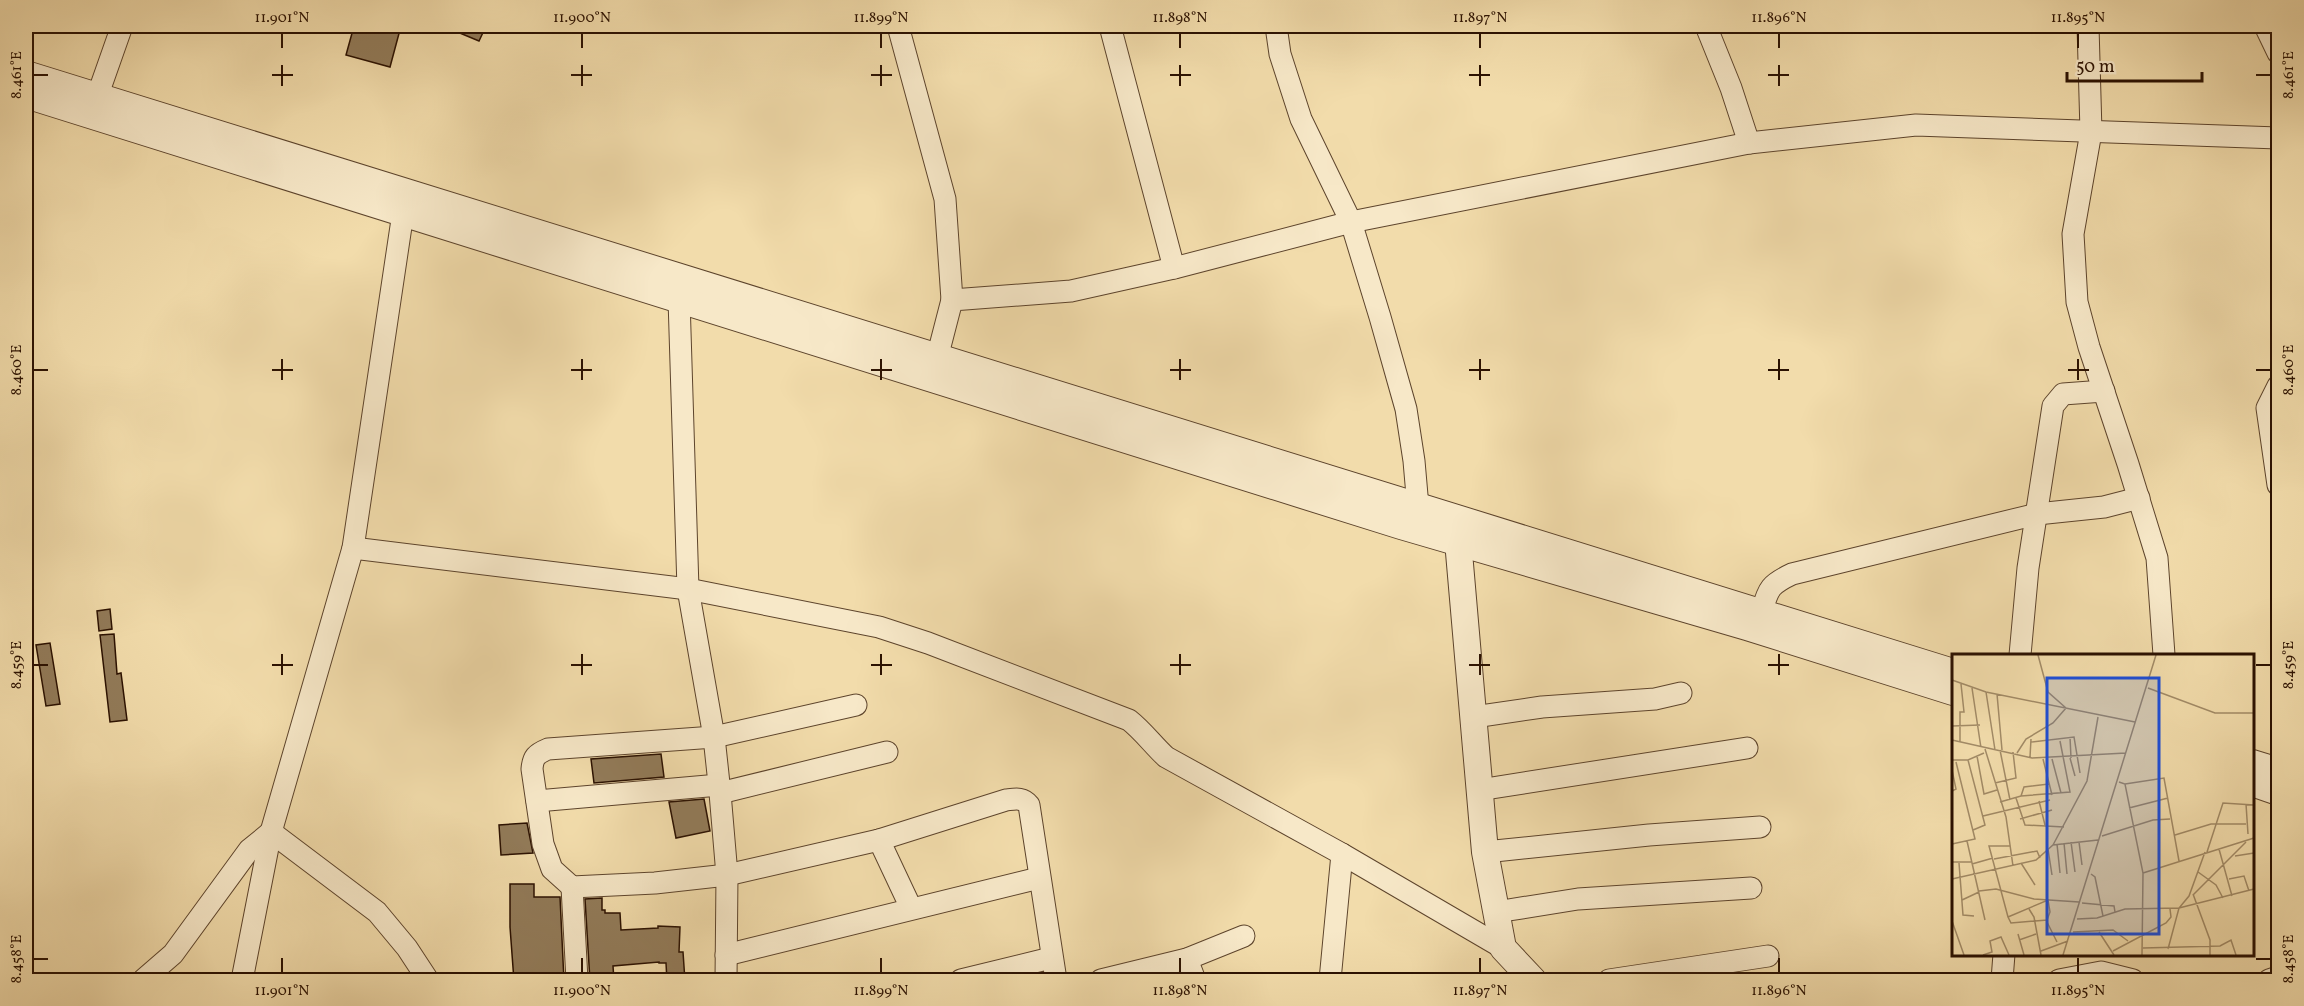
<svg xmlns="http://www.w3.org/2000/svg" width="2304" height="1006" font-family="Vollkorn,serif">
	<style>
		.building { fill: #927b59; stroke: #2b1101; stroke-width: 1.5 }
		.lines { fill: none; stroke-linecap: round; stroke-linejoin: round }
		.minor-casing { stroke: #5d442c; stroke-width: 23 }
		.tertiary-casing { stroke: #5d442c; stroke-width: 28 }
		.minor { stroke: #f7e8c8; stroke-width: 21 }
		.tertiary { stroke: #f7e8c8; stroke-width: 26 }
		.ticks { fill: none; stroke: #2b1101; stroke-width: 2 }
		.inset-road { fill: none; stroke: #a28b67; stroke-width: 1.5 }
		.view { fill: #1d4ed8; fill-opacity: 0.15; stroke: #1d4ed8; stroke-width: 3 }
		.inset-edge { fill: none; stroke: #2b1101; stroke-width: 3 }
		.neatline { fill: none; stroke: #2b1101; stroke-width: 2 }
		.ticks-label { font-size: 15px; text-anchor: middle; fill: #2b1101 }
	</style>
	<rect width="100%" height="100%" fill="#f2dcab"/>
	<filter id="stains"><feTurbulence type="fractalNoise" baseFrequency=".00333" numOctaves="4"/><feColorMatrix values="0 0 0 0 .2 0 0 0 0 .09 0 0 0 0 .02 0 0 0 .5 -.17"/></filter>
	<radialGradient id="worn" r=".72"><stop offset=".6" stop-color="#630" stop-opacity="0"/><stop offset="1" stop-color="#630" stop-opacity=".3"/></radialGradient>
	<g class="building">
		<polygon points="354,26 401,26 390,67 346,55"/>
		<polygon points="443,26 486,26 479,41"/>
		<polygon points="110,609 112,629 99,631 97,611"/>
		<polygon points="114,634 117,674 121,673 127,720 110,722 100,635"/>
		<polygon points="50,643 60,704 46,706 36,645"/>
		<polygon points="661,754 664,777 594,783 591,759"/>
		<polygon points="704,799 710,831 676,838 669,802"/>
		<polygon points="527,823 533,853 501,855 499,825"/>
		<polygon points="510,884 534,884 534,897 560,897 564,981 514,981 510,927"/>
		<polygon points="602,898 602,910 605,910 605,913 620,913 621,930 658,928 658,926 680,927 679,952 683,952 685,981 667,981 666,963 659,963 659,962 613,966 614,981 590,981 585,899"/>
	</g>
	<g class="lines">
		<g class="minor-casing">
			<g id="minor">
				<polyline points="898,26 945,199 952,300"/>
				<polyline points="1110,26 1174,268"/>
				<polyline points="1276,26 1280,54 1301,119 1351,222 1380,317 1406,409 1414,461 1418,507"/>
				<polyline points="1706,26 1731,88 1749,143"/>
				<polyline points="2088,26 2091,132 2073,234 2077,302 2089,347 2128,464 2157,558 2164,655"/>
				<polyline points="2265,26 2278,53"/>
				<polyline points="97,97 122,26"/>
				<polyline points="679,299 688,589 714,737 720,793 727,875 726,980"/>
				<polyline points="937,358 952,300 1071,291 1174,268 1351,222 1749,143 1916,125 2278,138"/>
				<polyline points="2278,386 2267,408 2278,485"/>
				<path d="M353 548 688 589 879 627 928 643 1129 720C1143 731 1153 745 1166 757L1342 854 1503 948"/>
				<path d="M1762 611C1768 588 1771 584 1792 574L2037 514 2104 507 2139 498"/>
				<polyline points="2020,655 2028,568 2053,406 2063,394 2104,391"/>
				<path d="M856 705 714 737 548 749C536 754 533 757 532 769L543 844 552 869 572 887 655 883 727 875 879 840 1006 800C1015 799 1023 797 1029 805L1056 980"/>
				<polyline points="1474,717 1542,707 1655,699 1681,693"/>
				<polyline points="1479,790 1747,748"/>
				<polyline points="720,793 887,752"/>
				<polyline points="537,801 719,785"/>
				<polyline points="879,840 911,908"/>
				<polyline points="1485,852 1649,835 1760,827"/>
				<polyline points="572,887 577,980"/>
				<polyline points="1496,912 1578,899 1751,888"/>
				<polyline points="726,955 1039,878"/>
				<polyline points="1187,959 1195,980"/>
				<polyline points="143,980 173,954 249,850 271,832 377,912 407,948 428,980"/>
				<polyline points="242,980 271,832 353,548 403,213"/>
				<polyline points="961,980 1051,958"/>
				<polyline points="1101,980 1187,959 1244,936"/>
				<polyline points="1330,980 1342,854"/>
				<polyline points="1609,980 1768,956"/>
				<polyline points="2002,980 2004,954"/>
				<polyline points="2059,980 2101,972 2133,980"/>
				<polyline points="2269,980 2278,977"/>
			</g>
		</g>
		<g class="tertiary-casing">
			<g id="tertiary">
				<polyline points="26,74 1953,672"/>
				<polyline points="26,95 1401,526 1747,627 1953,692"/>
				<polyline points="1458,541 1485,852 1503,948 1533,980"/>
				<polyline points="2252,763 2278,771"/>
				<polyline points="2252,783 2278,792"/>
			</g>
		</g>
		<use href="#minor" class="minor"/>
		<use href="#tertiary" class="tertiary"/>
	</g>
	<path class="ticks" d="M282 33V48M582 33V48M881 33V48M1180 33V48M1480 33V48M1779 33V48M2078 33V48M282 65V86M582 65V86M881 65V86M1180 65V86M1480 65V86M1779 65V86M33 75H48M272 75H293M571 75H592M871 75H892M1170 75H1191M1469 75H1490M1768 75H1789M2256 75H2271M282 359V380M582 359V380M881 359V380M1180 359V380M1480 359V380M1779 359V380M2078 359V380M33 370H48M272 370H293M571 370H592M871 370H892M1170 370H1191M1469 370H1490M1768 370H1789M2068 370H2089M2256 370H2271M282 654V675M582 654V675M881 654V675M1180 654V675M1480 654V675M1779 654V675M33 665H48M272 665H293M571 665H592M871 665H892M1170 665H1191M1469 665H1490M1768 665H1789M2256 665H2271M282 958V973M582 958V973M881 958V973M1180 958V973M1480 958V973M1779 958V973M2078 958V973M33 959H48M2256 959H2271"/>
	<g transform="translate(1952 654)">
		<rect width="302" height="302" fill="#f2dcab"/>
		<path class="inset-road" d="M0 26 34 38 183 68M20 34 29 94M196 34 263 59H302M34 38 43 96M45 40 50 96M0 72 28 71M118 83 119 104M0 86 80 104 174 99M8 88V58H12L9 30M79 88 122 83 128 119M33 95 54 163 61 212M48 96 58 146M65 99 74 85 101 69 114 54 96 38 86 1M25 102 32 140 45 136M78 103 79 85M118 104 123 122M91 105 100 141M100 105 109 139M0 106H16L32 99M16 106 33 171 21 176M0 116 4 135 0 137M167 128 173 130 191 219 190 301M43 129 64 124 61 98M173 130 212 124 227 207M69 142 72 133 97 130M64 144 73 171 112 173M87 147 93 171M48 148 69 142 118 138 108 87M294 150 296 180M177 154 216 144M31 162 98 146M68 165 100 156M223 181 259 170H294M150 182 201 166 218 165M15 187 33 266M119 188 123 218M127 188 130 211M112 189 115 220M0 190 23 185 4 108M105 190 108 219M101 191 135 127 146 63M96 195 100 221M267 195 280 242M255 198 271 149 302 151M283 202 302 199M42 205 85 197 88 204M0 208H19M7 209 11 261 22 262M69 209 83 231M20 210 41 204M246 218 264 231 271 244M191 219 302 184M139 220 143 223 151 262M0 225 84 206 101 191 146 186M277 225 292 222 297 237M27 237 44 235 82 245 127 248M241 240 258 286V301M241 241 294 188M10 246 27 238M130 249 162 252 163 258M77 255 82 263 89 301M56 263 96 246 98 258 95 266 59 269 56 263 37 192H58M125 265 145 264 173 255 227 254 302 235M0 267 12 301M95 268 105 288M121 278 161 276 176 287M147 278 162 301M66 280 72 301M67 286 84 280M191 294 268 292 279 286 284 301M216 295 227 254 237 242 253 198M89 297 116 287M161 297 214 269 219 263 218 255M31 301 40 298 38 287 49 283 57 301M111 301 204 1"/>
		<path class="view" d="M95 24H207V280H95Z"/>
		<rect width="302" height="302" class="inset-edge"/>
	</g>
	<rect width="2304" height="1006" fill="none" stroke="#f2dcab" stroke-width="66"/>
	<path d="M2067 72v9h135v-9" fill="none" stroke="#2b1101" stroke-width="3"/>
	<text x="2076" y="72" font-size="18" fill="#2b1101" stroke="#f7e8c8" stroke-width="4.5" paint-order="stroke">50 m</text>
	<rect x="33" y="33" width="2238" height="940" class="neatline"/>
	<g class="ticks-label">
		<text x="282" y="22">11.901°N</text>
		<text x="582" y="22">11.900°N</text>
		<text x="881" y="22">11.899°N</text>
		<text x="1180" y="22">11.898°N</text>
		<text x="1480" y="22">11.897°N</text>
		<text x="1779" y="22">11.896°N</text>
		<text x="2078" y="22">11.895°N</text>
		<text transform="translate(2288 75) rotate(-90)" y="5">8.461°E</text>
		<text transform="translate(16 75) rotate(-90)" y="5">8.461°E</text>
		<text transform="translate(2288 370) rotate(-90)" y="5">8.460°E</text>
		<text transform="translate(16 370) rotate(-90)" y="5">8.460°E</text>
		<text transform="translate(2288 665) rotate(-90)" y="5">8.459°E</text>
		<text transform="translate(16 665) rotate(-90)" y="5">8.459°E</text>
		<text transform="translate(2288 959) rotate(-90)" y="5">8.458°E</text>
		<text transform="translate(16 959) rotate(-90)" y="5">8.458°E</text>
		<text x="282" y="995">11.901°N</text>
		<text x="582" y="995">11.900°N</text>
		<text x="881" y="995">11.899°N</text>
		<text x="1180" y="995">11.898°N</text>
		<text x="1480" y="995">11.897°N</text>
		<text x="1779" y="995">11.896°N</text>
		<text x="2078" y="995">11.895°N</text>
	</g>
	<rect width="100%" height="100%" filter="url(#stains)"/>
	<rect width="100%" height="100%" fill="url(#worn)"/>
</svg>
